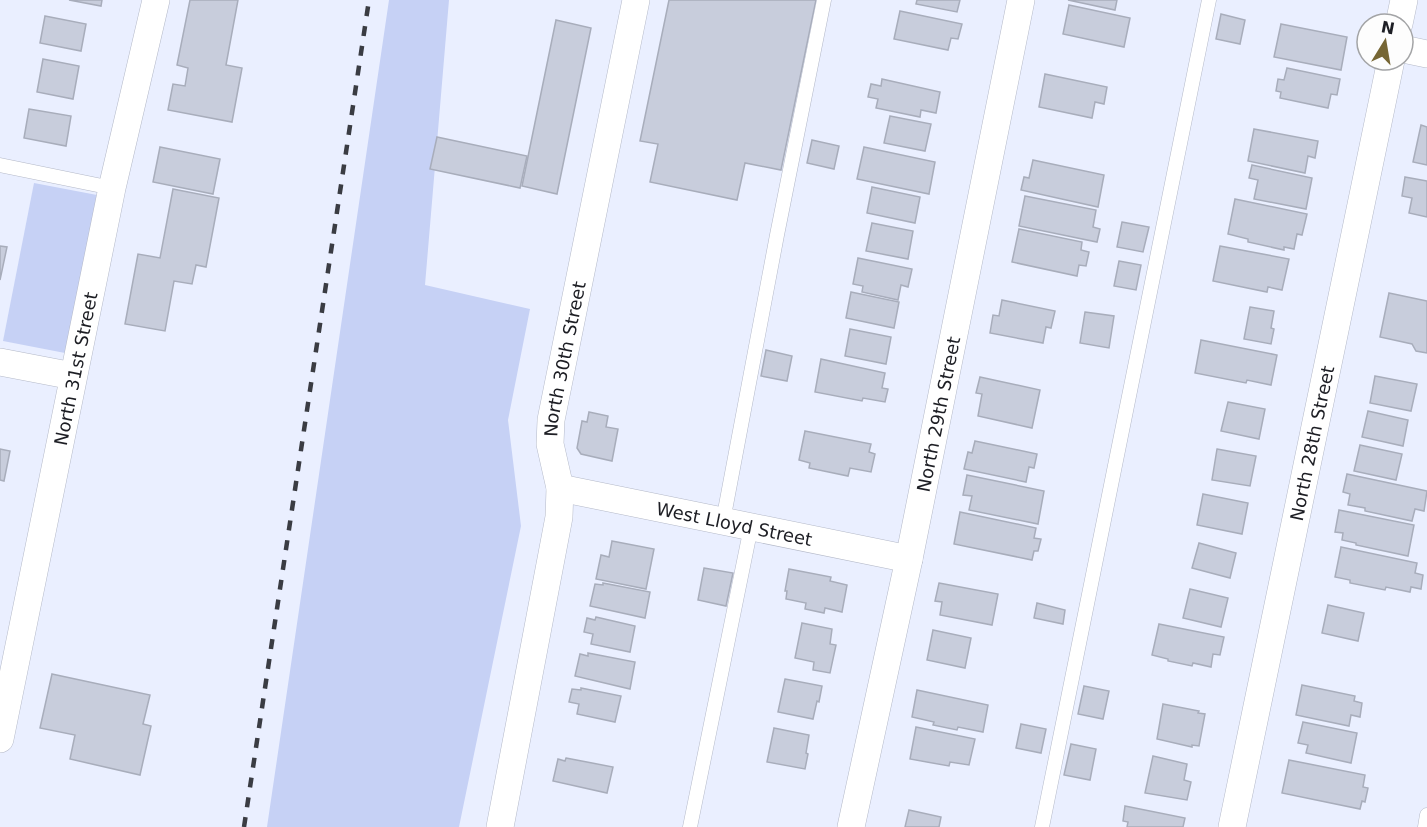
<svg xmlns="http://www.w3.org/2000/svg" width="1427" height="827" font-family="'DejaVu Sans',sans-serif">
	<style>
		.green { fill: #c6d1f5 }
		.building { fill: #c8cddc; stroke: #a8adbb; stroke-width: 1.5 }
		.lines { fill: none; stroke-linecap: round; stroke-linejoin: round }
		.service-casing { stroke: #b4b9c8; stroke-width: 15 }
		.minor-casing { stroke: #b4b9c8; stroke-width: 28 }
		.service { stroke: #fff; stroke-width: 14 }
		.minor { stroke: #fff; stroke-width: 27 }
		.rail { stroke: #3a3c43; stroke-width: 4.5; stroke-dasharray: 10 10; stroke-linecap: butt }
		.labels { text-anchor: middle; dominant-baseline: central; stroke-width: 6; stroke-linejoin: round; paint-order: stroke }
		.street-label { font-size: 18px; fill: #1d1e24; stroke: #fdfdfd }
	</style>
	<rect width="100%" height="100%" fill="#eaefff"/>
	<g class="green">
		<polygon points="389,0 449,0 425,285 530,309 508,420 521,526 459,827 267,827"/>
		<polygon points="34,183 97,195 65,353 3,341"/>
	</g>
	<g class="building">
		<polygon points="69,0 102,0 101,6"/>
		<polygon points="190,0 238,0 226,65 242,68 232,122 168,110 173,84 185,86 188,68 177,65"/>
		<polygon points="669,0 816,0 781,170 745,163 737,200 650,182 658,144 640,141"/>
		<polygon points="917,0 960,0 957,12 916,4"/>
		<polygon points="1068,0 1117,0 1115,10"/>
		<polygon points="1069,5 1130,18 1124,47 1063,34"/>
		<polygon points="900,11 962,24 958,39 951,38 948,50 894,39"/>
		<polygon points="1221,14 1245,20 1240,44 1216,39"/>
		<polygon points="45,16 86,24 81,51 40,43"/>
		<polygon points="556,20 591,28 557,194 522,186"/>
		<polygon points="1281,24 1347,37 1341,70 1274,57"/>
		<polygon points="43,59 79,66 73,99 37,92"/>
		<polygon points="1287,68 1340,79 1337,95 1331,94 1328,108 1280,98 1281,92 1276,91 1278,79 1284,80"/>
		<polygon points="1045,74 1107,87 1104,104 1095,102 1092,118 1039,107"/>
		<polygon points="882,79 940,92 936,113 921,110 920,117 876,108 878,99 868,97 871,84 881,86"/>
		<polygon points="29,109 71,116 66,146 24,138"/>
		<polygon points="890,116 931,124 925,151 884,143"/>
		<polygon points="1421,125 1427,127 1427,165 1413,162"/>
		<polygon points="1254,129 1318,141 1315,158 1308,156 1305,173 1248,161"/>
		<polygon points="437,137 527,156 520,188 430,169"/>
		<polygon points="812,140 839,146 834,169 807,163"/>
		<polygon points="160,147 220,159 213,194 153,182"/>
		<polygon points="864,147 935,162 929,194 857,179"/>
		<polygon points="1033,160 1104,175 1098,207 1021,190 1024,177 1029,178"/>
		<polygon points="1252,165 1312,178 1306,209 1254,199 1258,180 1249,178"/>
		<polygon points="1405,177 1427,181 1427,217 1409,213 1412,198 1402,196"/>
		<polygon points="872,187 920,197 915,223 867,213"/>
		<polygon points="173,189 219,198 206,267 196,265 192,284 174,281 165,331 125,324 138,254 160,258"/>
		<polygon points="1025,196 1096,210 1093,227 1100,229 1097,242 1019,226"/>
		<polygon points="1235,199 1307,214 1302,235 1297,234 1294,249 1284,247 1284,250 1248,242 1248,239 1228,234"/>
		<polygon points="1122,222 1149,227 1143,252 1117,247"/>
		<polygon points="872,223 913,231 908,259 866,251"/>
		<polygon points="1019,229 1082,242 1081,250 1089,252 1086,266 1079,265 1077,276 1012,262"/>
		<polygon points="0,246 7,247 0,280"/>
		<polygon points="1220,246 1289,259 1282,290 1268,287 1267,292 1213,281"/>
		<polygon points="858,258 912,269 908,287 901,285 898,300 862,292 863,286 853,284"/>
		<polygon points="1119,261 1141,265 1136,290 1114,286"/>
		<polygon points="851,292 899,302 894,328 846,318"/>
		<polygon points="1389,293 1427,301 1427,353 1416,351 1412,344 1380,337"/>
		<polygon points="1002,300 1055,311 1051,328 1046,327 1043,343 990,333 993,315 999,316"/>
		<polygon points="1250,307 1274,311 1271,328 1274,329 1271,344 1244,339"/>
		<polygon points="1085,312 1114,316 1109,348 1080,343"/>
		<polygon points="850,329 891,337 886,364 845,356"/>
		<polygon points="1201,340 1277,355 1271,385 1247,380 1246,383 1195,373"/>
		<polygon points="766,350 792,356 787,381 761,376"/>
		<polygon points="821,359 885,373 882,388 888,389 885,402 863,398 862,401 815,392"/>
		<polygon points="1375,376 1417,384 1411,411 1370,403"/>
		<polygon points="980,377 1040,390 1032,428 978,416 982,394 976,393"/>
		<polygon points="1228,402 1265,409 1259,439 1221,431"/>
		<polygon points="1368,411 1408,420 1403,446 1362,437"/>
		<polygon points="589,412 608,416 606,427 618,429 612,461 581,454 577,448 582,421 587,422"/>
		<polygon points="805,431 871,444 869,452 875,454 871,472 850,468 848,476 809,468 810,463 799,460"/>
		<polygon points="975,441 1037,454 1034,468 1029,467 1026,482 964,469 968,452 972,453"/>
		<polygon points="1360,445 1402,454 1396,480 1354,471"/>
		<polygon points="0,449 10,451 4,481 0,480"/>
		<polygon points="1217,449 1256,456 1250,486 1212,480"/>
		<polygon points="1347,474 1427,491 1424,511 1415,509 1412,521 1365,511 1365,508 1348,505 1350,494 1343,492"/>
		<polygon points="967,475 1044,491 1038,524 969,510 972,496 963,495"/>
		<polygon points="1203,494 1248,503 1242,534 1197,525"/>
		<polygon points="1339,510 1414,525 1408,556 1356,545 1356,543 1342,540 1343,533 1335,532"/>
		<polygon points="960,512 1036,528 1034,538 1041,539 1038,551 1034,551 1032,560 954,544"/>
		<polygon points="612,541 654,549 646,589 596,579 601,555 609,557"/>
		<polygon points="1199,543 1236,553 1230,578 1192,568"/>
		<polygon points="1341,547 1417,563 1415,573 1423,575 1421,589 1411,587 1410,592 1386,587 1385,590 1350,583 1350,580 1335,577"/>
		<polygon points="704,568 733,573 726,606 698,600"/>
		<polygon points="789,569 831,577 830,581 847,585 842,612 825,608 824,613 805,609 806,603 786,599 787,591 785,591"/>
		<polygon points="603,583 650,592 645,618 590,606 595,584 603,585"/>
		<polygon points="939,583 998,594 992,625 940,615 942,602 935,601"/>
		<polygon points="1190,589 1228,598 1221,627 1183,618"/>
		<polygon points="1037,603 1065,610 1063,624 1034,618"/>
		<polygon points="1328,605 1364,613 1358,641 1322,633"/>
		<polygon points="596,617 635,626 630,652 591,644 593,634 584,632 587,618 595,620"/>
		<polygon points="802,623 832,629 830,644 836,645 830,673 813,670 814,662 795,658"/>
		<polygon points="1159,624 1224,637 1220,655 1213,654 1211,667 1193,663 1192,666 1168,661 1168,659 1152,655"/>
		<polygon points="933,630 971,638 965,668 927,660"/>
		<polygon points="588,653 635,662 630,689 575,676 580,654 588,656"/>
		<polygon points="52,674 150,695 143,724 151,726 140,775 70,759 75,735 40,728"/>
		<polygon points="785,679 822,686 819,702 817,701 813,719 778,712"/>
		<polygon points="1302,685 1355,696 1354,701 1362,703 1360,717 1351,715 1349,726 1296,715"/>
		<polygon points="1084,686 1109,691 1103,719 1078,714"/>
		<polygon points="581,688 621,696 615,722 577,714 579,704 569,702 572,689 581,690"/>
		<polygon points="917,690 988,705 983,732 958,727 957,730 933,725 934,722 912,717"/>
		<polygon points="1163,704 1199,711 1198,713 1205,714 1199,746 1192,745 1192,747 1157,739"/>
		<polygon points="1303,722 1357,733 1351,763 1306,753 1308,745 1298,743"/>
		<polygon points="1021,724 1046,729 1041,753 1016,748"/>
		<polygon points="916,727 975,739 969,765 950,762 949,766 910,759"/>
		<polygon points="774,728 809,735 806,753 808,754 805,769 767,762"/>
		<polygon points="1071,744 1096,749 1090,780 1064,775"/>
		<polygon points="1153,756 1187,764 1184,780 1191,782 1187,800 1145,793"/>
		<polygon points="566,758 613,767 607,793 553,781 558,759 565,761"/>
		<polygon points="1289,760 1365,775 1363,787 1368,788 1365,802 1362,801 1360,809 1282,793"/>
		<polygon points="1125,806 1185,818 1183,827 1127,827 1128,822 1123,821"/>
		<polygon points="909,810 941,817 939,827 905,827"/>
	</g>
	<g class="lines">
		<g class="service-casing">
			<g id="service">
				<polyline points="0,165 112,188"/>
				<polyline points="723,521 777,235 824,0"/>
				<polyline points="690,827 751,527"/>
				<polyline points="1042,827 1209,0"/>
				<polyline points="1425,827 1427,815"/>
			</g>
		</g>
		<g class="minor-casing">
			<g id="minor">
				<polyline points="1399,24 1404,0"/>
				<polyline points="1403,49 1427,54"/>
				<polyline points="0,362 73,376"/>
				<path id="s1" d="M560 488 909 559"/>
				<path id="s2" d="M0 739 112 188 156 0"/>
				<path id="s3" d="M500 827 559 517 560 488 550 444 551 420 636 0"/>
				<path id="s4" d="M851 827 909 559 1021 0"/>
				<path id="s5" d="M1232 827 1391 60"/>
			</g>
		</g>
		<use href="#service" class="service"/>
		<use href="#minor" class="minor"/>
		<polyline class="rail" points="244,827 369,0"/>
	</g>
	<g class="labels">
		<g class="street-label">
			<text stroke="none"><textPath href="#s3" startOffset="476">North 30th Street</textPath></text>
			<text stroke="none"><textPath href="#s2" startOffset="378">North 31st Street</textPath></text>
			<text stroke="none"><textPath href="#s4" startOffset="422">North 29th Street</textPath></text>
			<text stroke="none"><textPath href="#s5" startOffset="392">North 28th Street</textPath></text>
			<text stroke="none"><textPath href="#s1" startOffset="178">West Lloyd Street</textPath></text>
		</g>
	</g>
	<g transform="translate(1385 42) rotate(11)"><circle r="28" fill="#fdfdfd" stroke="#a3a4a6" stroke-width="1.5"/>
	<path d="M0-4.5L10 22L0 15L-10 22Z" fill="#766634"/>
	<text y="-9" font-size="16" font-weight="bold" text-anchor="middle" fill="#1d1e24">N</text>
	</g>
</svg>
